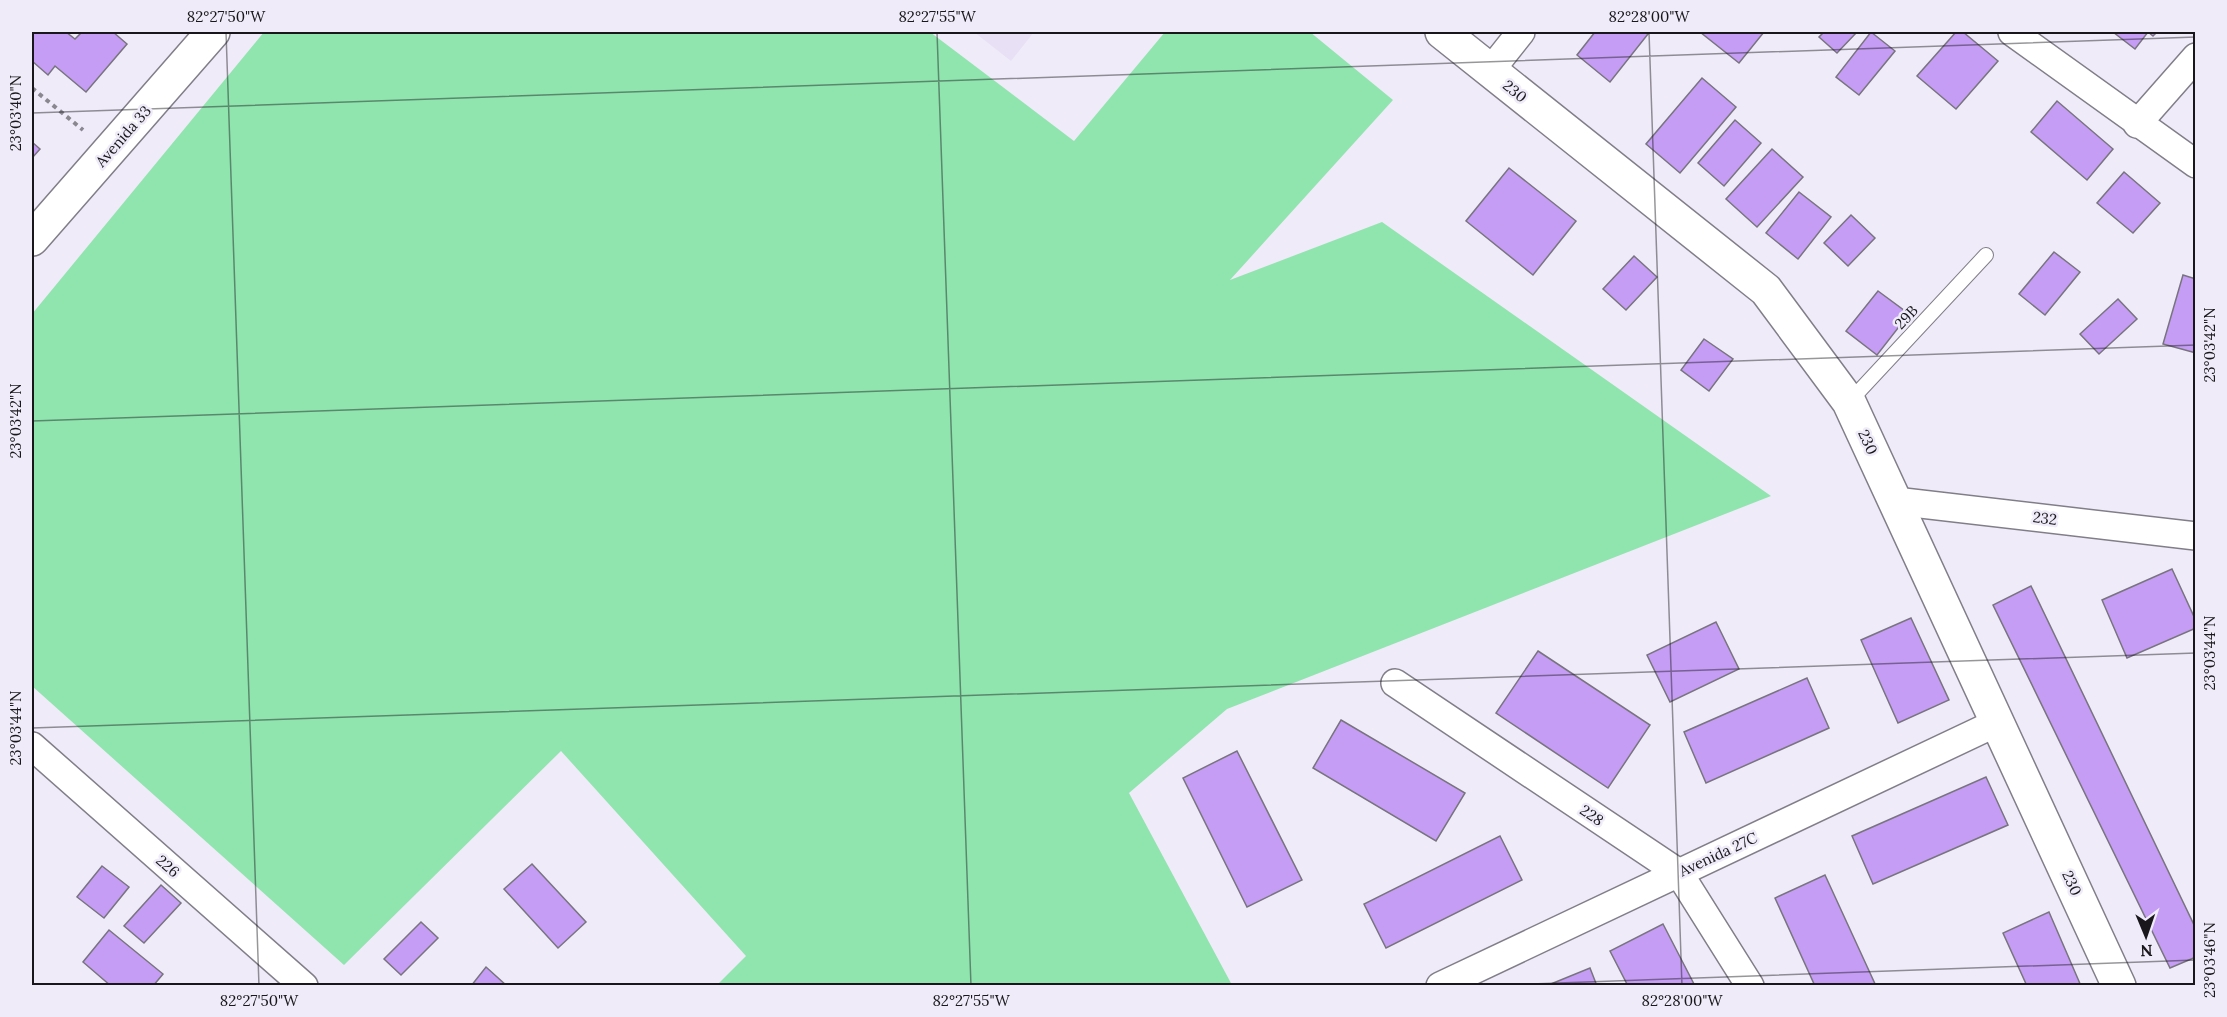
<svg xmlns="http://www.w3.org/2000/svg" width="2227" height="1017" font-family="Lora,serif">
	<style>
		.built { fill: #e8e0f4 }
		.green { fill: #90e5af }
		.building { fill: #c59df4; stroke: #78747f; stroke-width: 1.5 }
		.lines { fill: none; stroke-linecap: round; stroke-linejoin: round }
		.lane-casing { stroke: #827e89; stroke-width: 16 }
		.street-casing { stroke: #827e89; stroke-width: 30 }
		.secondary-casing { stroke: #827e89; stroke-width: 36 }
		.path { stroke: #8a8790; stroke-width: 4; stroke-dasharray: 4.5 4.5; stroke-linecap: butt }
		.lane { stroke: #fff; stroke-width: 14 }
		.street { stroke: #fff; stroke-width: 27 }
		.secondary { stroke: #fff; stroke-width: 33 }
		.ticks { fill: none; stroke: #19171c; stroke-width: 1.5; stroke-opacity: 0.45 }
		.labels { text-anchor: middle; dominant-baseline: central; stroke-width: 5; stroke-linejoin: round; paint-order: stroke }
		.street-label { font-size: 15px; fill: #19171c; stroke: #f0ebf8 }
		.neatline { fill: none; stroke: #19171c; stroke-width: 2 }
		.ticks-label { font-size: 15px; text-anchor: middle; fill: #19171c }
	</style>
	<rect width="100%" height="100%" fill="#f0ebf8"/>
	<polygon class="built" points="974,32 1034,32 1011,61"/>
	<polygon class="green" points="264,32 930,32 1074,141 1165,32 1310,32 1393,100 1230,280 1382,222 1771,496 1227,709 1129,793 1232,985 717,985 746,956 561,751 344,965 32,686 32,314"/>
	<g class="building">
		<polygon points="32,32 66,32 75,39 82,32 113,32 127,44 86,92 55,66 48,75 32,61"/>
		<polygon points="1595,32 1644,32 1648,34 1610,82 1577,55"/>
		<polygon points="1700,32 1764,32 1739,63"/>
		<polygon points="1824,32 1857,32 1837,53 1819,37"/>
		<polygon points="1871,32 1895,51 1859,95 1836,77"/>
		<polygon points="1956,32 1963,32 1998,61 1956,109 1917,76"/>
		<polygon points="2113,32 2157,32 2153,36 2148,32 2135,49"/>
		<polygon points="1702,78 1736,107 1680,173 1646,144"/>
		<polygon points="2057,101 2113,149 2087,180 2031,132"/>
		<polygon points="1735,120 1761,143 1724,186 1698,163"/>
		<polygon points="32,142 40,149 32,158"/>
		<polygon points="1772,149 1803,177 1757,227 1726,199"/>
		<polygon points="1509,168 1576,221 1533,275 1466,221"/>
		<polygon points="2124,172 2160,203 2133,233 2097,203"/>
		<polygon points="1799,192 1831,217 1798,259 1766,233"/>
		<polygon points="1851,215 1875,238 1848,266 1824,243"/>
		<polygon points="2054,252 2080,272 2045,315 2019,294"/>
		<polygon points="1634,256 1657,277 1626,310 1603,289"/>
		<polygon points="2183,275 2196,279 2196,353 2163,344"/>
		<polygon points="1878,291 1909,314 1877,355 1846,331"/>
		<polygon points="2118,299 2137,319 2099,354 2080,334"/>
		<polygon points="1704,339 1733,359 1709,391 1681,370"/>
		<polygon points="2172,569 2196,621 2196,628 2127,658 2102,600"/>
		<polygon points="2031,586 2196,929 2196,957 2170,968 1993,605"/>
		<polygon points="1911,618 1949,700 1898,723 1861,640"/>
		<polygon points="1716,622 1739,669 1670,702 1647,655"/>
		<polygon points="1538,651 1650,725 1608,788 1496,713"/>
		<polygon points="1807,678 1829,728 1706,783 1684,732"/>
		<polygon points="1341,720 1465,793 1436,841 1313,768"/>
		<polygon points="1237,751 1302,880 1247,907 1183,778"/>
		<polygon points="1986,777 2008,825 1873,884 1852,836"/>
		<polygon points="1500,836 1522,880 1386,948 1364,904"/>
		<polygon points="532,864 586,922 558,948 504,889"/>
		<polygon points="102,866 129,887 104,918 77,897"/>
		<polygon points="1825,875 1876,986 1815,986 1775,898"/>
		<polygon points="161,885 181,903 144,943 124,926"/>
		<polygon points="2049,912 2081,986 2027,986 2003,933"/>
		<polygon points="421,922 438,938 401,975 384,959"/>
		<polygon points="1663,924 1695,986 1628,986 1610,951"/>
		<polygon points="109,930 163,974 153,986 111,986 83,962"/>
		<polygon points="486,967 507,986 471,986"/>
		<polygon points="1590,968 1597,986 1546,986"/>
	</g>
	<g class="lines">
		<g class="lane-casing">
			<polyline id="lane" points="1849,402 1986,255"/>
		</g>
		<g class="street-casing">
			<g id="street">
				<polyline points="2012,32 2196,164"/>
				<polyline points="1490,71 1521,32"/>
				<polyline points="2137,124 2196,57"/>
				<polyline points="1895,501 2196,536"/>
				<polyline points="1395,683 1679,873 1750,986"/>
				<polyline points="32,746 304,986"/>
				<polyline points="1440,986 1996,723"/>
			</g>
		</g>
		<g class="secondary-casing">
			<g id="secondary">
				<polyline points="1442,32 1766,290 1849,402 2119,986"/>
				<polyline points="32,239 213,32"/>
			</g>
		</g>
		<polyline class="path" points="32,88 83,130"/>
		<use href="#lane" class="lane"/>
		<use href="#street" class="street"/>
		<use href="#secondary" class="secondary"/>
	</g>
	<path class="ticks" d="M226 32 259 986M937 32 971 986M1649 32 1682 986M32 113 2196 37M32 421 2196 345M32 728 2196 653M1472 986 2196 960"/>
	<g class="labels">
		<g class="street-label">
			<text transform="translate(1515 91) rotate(39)">230</text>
			<text transform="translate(123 136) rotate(-49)">Avenida 33</text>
			<text transform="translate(1906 317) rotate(-47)">29B</text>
			<text transform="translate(1868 442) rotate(65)">230</text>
			<text transform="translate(2045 518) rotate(7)">232</text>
			<text transform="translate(1592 815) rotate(34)">228</text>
			<text transform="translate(1718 854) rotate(-25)">Avenida 27C</text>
			<text transform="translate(168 866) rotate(41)">226</text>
			<text transform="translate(2072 883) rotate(65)">230</text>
		</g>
	</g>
	<rect width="2227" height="1017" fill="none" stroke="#f0ebf8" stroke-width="66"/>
	<g transform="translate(2146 936) rotate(178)" stroke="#f0ebf8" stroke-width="4.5" paint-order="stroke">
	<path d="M0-4.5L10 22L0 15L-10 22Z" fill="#19171c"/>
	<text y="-9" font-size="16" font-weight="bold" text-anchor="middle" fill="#19171c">N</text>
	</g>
	<rect x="33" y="33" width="2161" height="951" class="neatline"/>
	<g class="ticks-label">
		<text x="226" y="22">82°27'50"W</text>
		<text x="937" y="22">82°27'55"W</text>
		<text x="1649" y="22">82°28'00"W</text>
		<text transform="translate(16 113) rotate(-90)" y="5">23°03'40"N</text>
		<text transform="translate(2210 345) rotate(-90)" y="5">23°03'42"N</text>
		<text transform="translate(16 421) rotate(-90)" y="5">23°03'42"N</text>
		<text transform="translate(2210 653) rotate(-90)" y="5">23°03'44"N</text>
		<text transform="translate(16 728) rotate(-90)" y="5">23°03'44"N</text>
		<text transform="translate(2210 960) rotate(-90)" y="5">23°03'46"N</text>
		<text x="259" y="1006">82°27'50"W</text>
		<text x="971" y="1006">82°27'55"W</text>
		<text x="1682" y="1006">82°28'00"W</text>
	</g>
</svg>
